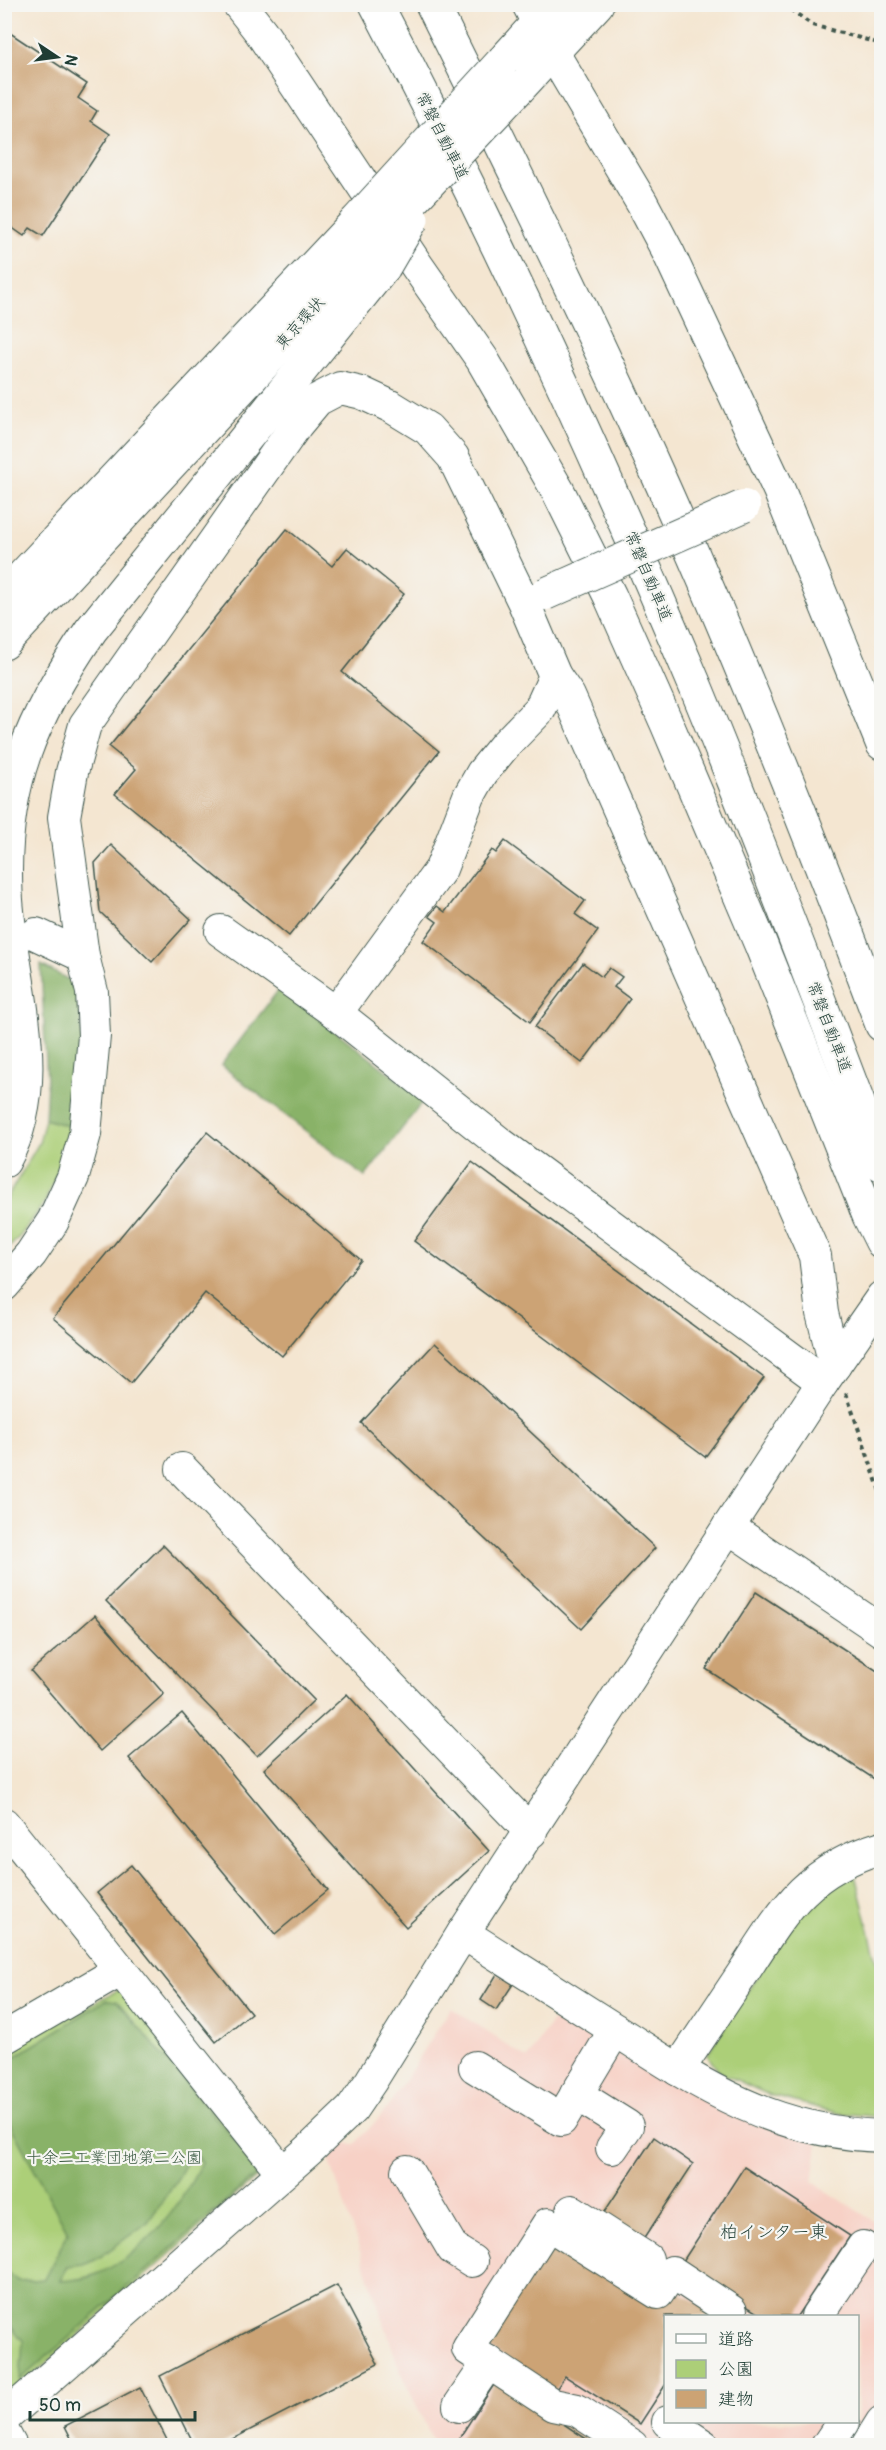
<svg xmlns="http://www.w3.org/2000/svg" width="886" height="2450" font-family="Pangolin,'Klee One',sans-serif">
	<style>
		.built { fill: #f7d1c6; fill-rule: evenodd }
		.green { fill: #accf78; stroke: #668656; stroke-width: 1.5 }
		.forest { fill: #89b268; stroke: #54784e; stroke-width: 1.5; fill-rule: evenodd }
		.building { fill: #cca374 }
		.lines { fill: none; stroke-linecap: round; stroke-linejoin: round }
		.minor-casing { stroke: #3f564c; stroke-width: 34 }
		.highway-casing { stroke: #3f564c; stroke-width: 35 }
		.path { stroke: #3f564c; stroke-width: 4; stroke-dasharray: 4.5 4.5; stroke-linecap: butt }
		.minor { stroke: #fff; stroke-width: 32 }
		.highway { stroke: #fff; stroke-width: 33 }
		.minor-bridge-casing { stroke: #3f564c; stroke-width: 34; stroke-linecap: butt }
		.highway-bridge-casing { stroke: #3f564c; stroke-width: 35; stroke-linecap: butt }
		.minor-bridge { stroke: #fff; stroke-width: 32 }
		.highway-bridge { stroke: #fff; stroke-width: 33 }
		.labels { text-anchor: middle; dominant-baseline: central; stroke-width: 4.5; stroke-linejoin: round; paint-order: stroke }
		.street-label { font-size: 16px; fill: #1f3d34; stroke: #f6f6f2 }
		.park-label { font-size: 16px; fill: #3b5a42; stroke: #f6f6f2 }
		.neighbourhood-label { font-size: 18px; fill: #1f3d34; stroke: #f6f6f2 }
	</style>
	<rect width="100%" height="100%" fill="#f6f6f2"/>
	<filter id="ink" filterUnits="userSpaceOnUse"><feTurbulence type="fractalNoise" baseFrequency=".0167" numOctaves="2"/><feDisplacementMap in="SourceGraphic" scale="12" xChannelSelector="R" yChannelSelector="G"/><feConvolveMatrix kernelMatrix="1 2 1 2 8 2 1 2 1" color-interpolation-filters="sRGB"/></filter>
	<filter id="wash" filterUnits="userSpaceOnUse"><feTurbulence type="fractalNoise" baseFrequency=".008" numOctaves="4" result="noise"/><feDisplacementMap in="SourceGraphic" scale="24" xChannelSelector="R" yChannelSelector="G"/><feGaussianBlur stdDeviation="1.35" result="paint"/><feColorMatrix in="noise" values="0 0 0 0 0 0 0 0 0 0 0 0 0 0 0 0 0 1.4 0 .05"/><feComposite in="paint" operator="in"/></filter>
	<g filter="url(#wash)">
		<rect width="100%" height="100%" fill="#f4e6d1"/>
		<path class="built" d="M451 2008 528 2059 561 2008 818 2143 813 2182 881 2226V2400L854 2445H435L400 2371 327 2152 337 2143 355 2144 386 2110ZM666 2316H858V2422H666Z"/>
		<g class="green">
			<polygon points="45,1119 75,1128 45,1202 21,1235 5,1252 4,1203 39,1143"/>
			<polygon points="853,1867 881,1977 881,2117 838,2113 769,2095 719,2072 707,2055 797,1913"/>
			<polygon points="120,1989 259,2164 260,2174 5,2400 5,2051"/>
		</g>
		<g class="forest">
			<polygon points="41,965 77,984 85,1059 75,1128 45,1119 47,1082"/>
			<polygon points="280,988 424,1100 365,1177 221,1065"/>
			<path d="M106 2000 117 2001 255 2164 257 2174 20 2380 23 2341 7 2321 5 2322V2272L19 2281 44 2279 68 2233 5 2115V2063ZM192 2152 202 2162C180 2207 145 2254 97 2274 87 2279 72 2280 61 2281L67 2266 83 2264 100 2257 148 2222 178 2178Z"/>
		</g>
		<g id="blocks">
			<g class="building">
				<polygon points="4,29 87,84 78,98 97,111 91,121 110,134 43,236 30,228 24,236 11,227 4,237"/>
				<polygon points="287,529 332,566 347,548 404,594 342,672 439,751 289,936 115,794 136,769 109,747"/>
				<polygon points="505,841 585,901 575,914 598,931 530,1022 423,941 437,922 429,916 437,906 445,912 492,850 496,853"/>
				<polygon points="111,845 191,919 152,962 100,912 95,863"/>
				<polygon points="583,963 602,977 609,968 622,977 614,987 630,999 582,1063 535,1027"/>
				<polygon points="207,1132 361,1260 282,1356 205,1293 131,1383 53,1318"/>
				<polygon points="472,1162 764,1378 705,1457 414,1241"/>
				<polygon points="435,1343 655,1548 581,1629 361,1423"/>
				<polygon points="163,1545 314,1700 257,1756 106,1601"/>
				<polygon points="756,1592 882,1674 882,1784 706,1669"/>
				<polygon points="95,1615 164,1694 100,1751 31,1671"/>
				<polygon points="347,1694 489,1851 406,1927 264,1769"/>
				<polygon points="182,1713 328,1890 275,1934 129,1758"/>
				<polygon points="131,1865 251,2013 216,2042 97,1893"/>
				<polygon points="497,1974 513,1984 496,2010 481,2000"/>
				<polygon points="654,2137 693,2164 641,2243 601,2217"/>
				<polygon points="744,2167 850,2236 797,2316 762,2316 681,2264"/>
				<polygon points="553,2239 672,2287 711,2312 709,2316 666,2316 666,2384 640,2424 565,2376 555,2391 485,2345"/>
				<polygon points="337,2285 378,2364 219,2446 195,2446 160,2376"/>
				<polygon points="497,2380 597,2446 454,2446"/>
				<polygon points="140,2387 170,2446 75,2446 65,2426"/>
			</g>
		</g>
	</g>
	<g filter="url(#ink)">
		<use href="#blocks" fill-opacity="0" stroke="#3f564c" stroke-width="1.5"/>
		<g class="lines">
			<g class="minor-casing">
				<g id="minor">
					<polyline points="528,4 553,53 642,203 669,254 779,490 882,744"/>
					<polyline points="555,676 569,696 815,1256 822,1313 835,1365"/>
					<polyline points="221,931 336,1013"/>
					<polyline points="36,934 83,956"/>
					<polyline points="4,1285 31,1254 53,1221 73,1177 85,1134 94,1036 92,992 83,956 64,817 72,772 85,725 297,424 317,400 340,388 362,393 392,407 428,429 453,457 524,603 555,676 540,709 504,746 482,773 469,796 441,869 336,1013 501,1144 823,1382"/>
					<polyline points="182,1469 531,1832"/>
					<polyline points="728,1527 882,1631"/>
					<polyline points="4,1824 282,2172"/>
					<path d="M463 1933C514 1965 564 1997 614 2029 702 2086 773 2133 882 2136"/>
					<polyline points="4,2038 121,1970"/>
					<polyline points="475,2067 561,2120 615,2030"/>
					<path d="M678 2070C700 2037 723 2003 745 1970 785 1908 807 1870 882 1847"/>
					<polyline points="576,2094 627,2126 612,2148"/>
					<polyline points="407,2171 453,2249 472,2261"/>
					<polyline points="572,2211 647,2259"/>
					<polyline points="817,2316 863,2247"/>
					<polyline points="459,2406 489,2362"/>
					<polyline points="4,2418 309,2150 352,2109 371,2081 463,1933 823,1382 882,1297"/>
					<polyline points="668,2422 704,2446"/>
					<polyline points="4,2433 11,2446"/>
					<polyline points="632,2446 577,2410 553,2405 468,2349 548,2224 658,2293 672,2272 731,2311 727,2316"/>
					<polyline points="827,2446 843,2422"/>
					<polyline points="867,2446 882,2422"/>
				</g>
			</g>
			<g class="highway-casing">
				<g id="highway">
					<polyline points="239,4 261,32 417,266 482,359 558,491 610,596 667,724 761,945 869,1216 882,1242"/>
					<path d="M376 4C494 228 599 458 697 690 762 847 821 1006 882 1165"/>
					<path d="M432 4C508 157 583 309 653 464 736 648 811 836 882 1025"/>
					<polyline points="504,60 555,4"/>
					<polyline points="519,88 597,4"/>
					<polyline points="4,596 356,222"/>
					<polyline points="4,643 257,371 370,245"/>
					<path d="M4 1161C50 1078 10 979 6 892 1 786 32 716 91 630L384 267"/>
				</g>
			</g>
			<g class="path">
				<polyline points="783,4 812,25 882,44"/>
				<polyline points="846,1393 882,1497"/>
			</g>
			<use href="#minor" class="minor"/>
			<use href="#highway" class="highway"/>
			<g class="minor-bridge-casing">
				<polyline id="minor-bridge" points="545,594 744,506"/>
			</g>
			<g class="highway-bridge-casing">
				<g id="highway-bridge">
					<polyline points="356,222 504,60"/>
					<polyline points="370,245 519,88"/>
					<polyline points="384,267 412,219"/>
				</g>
			</g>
			<use href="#minor-bridge" class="minor-bridge"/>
			<use href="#highway-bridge" class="highway-bridge"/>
		</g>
	</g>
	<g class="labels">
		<g class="street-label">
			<text transform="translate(442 136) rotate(63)">常磐自動車道</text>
			<text transform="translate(300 323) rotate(-48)">東京環状</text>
			<text transform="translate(648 576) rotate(67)">常磐自動車道</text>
			<text transform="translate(829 1027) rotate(69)">常磐自動車道</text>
		</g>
		<g class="park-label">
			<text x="114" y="2158">十余二工業団地第二公園</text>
		</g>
		<g class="neighbourhood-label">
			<text x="774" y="2232">柏インター東</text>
		</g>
	</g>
	<rect width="886" height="2450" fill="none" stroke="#f6f6f2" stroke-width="24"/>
	<rect x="664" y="2315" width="195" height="108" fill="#f6f6f2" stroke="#a0aca6" stroke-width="1.5"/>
	<rect x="676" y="2334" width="30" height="9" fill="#ffffff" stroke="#a0aca6" stroke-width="1.5"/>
	<text x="718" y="2345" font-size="18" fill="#1f3d34">道路</text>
	<rect x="676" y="2360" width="30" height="18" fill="#accf78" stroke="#a0aca6" stroke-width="1.5"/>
	<text x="718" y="2375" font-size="18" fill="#1f3d34">公園</text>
	<rect x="676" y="2390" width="30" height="18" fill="#cca374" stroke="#a0aca6" stroke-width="1.5"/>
	<text x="718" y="2405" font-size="18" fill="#1f3d34">建物</text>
	<g transform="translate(57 57) rotate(103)" stroke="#f6f6f2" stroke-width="4.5" paint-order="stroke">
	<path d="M0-4.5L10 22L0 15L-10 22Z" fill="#1f3d34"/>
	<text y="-9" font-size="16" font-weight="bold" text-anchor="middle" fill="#1f3d34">N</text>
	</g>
	<path d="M30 2411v9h165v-9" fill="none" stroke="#1f3d34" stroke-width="3"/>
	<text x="39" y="2411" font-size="18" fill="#1f3d34" stroke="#f6f6f2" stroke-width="4.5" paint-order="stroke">50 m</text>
</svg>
